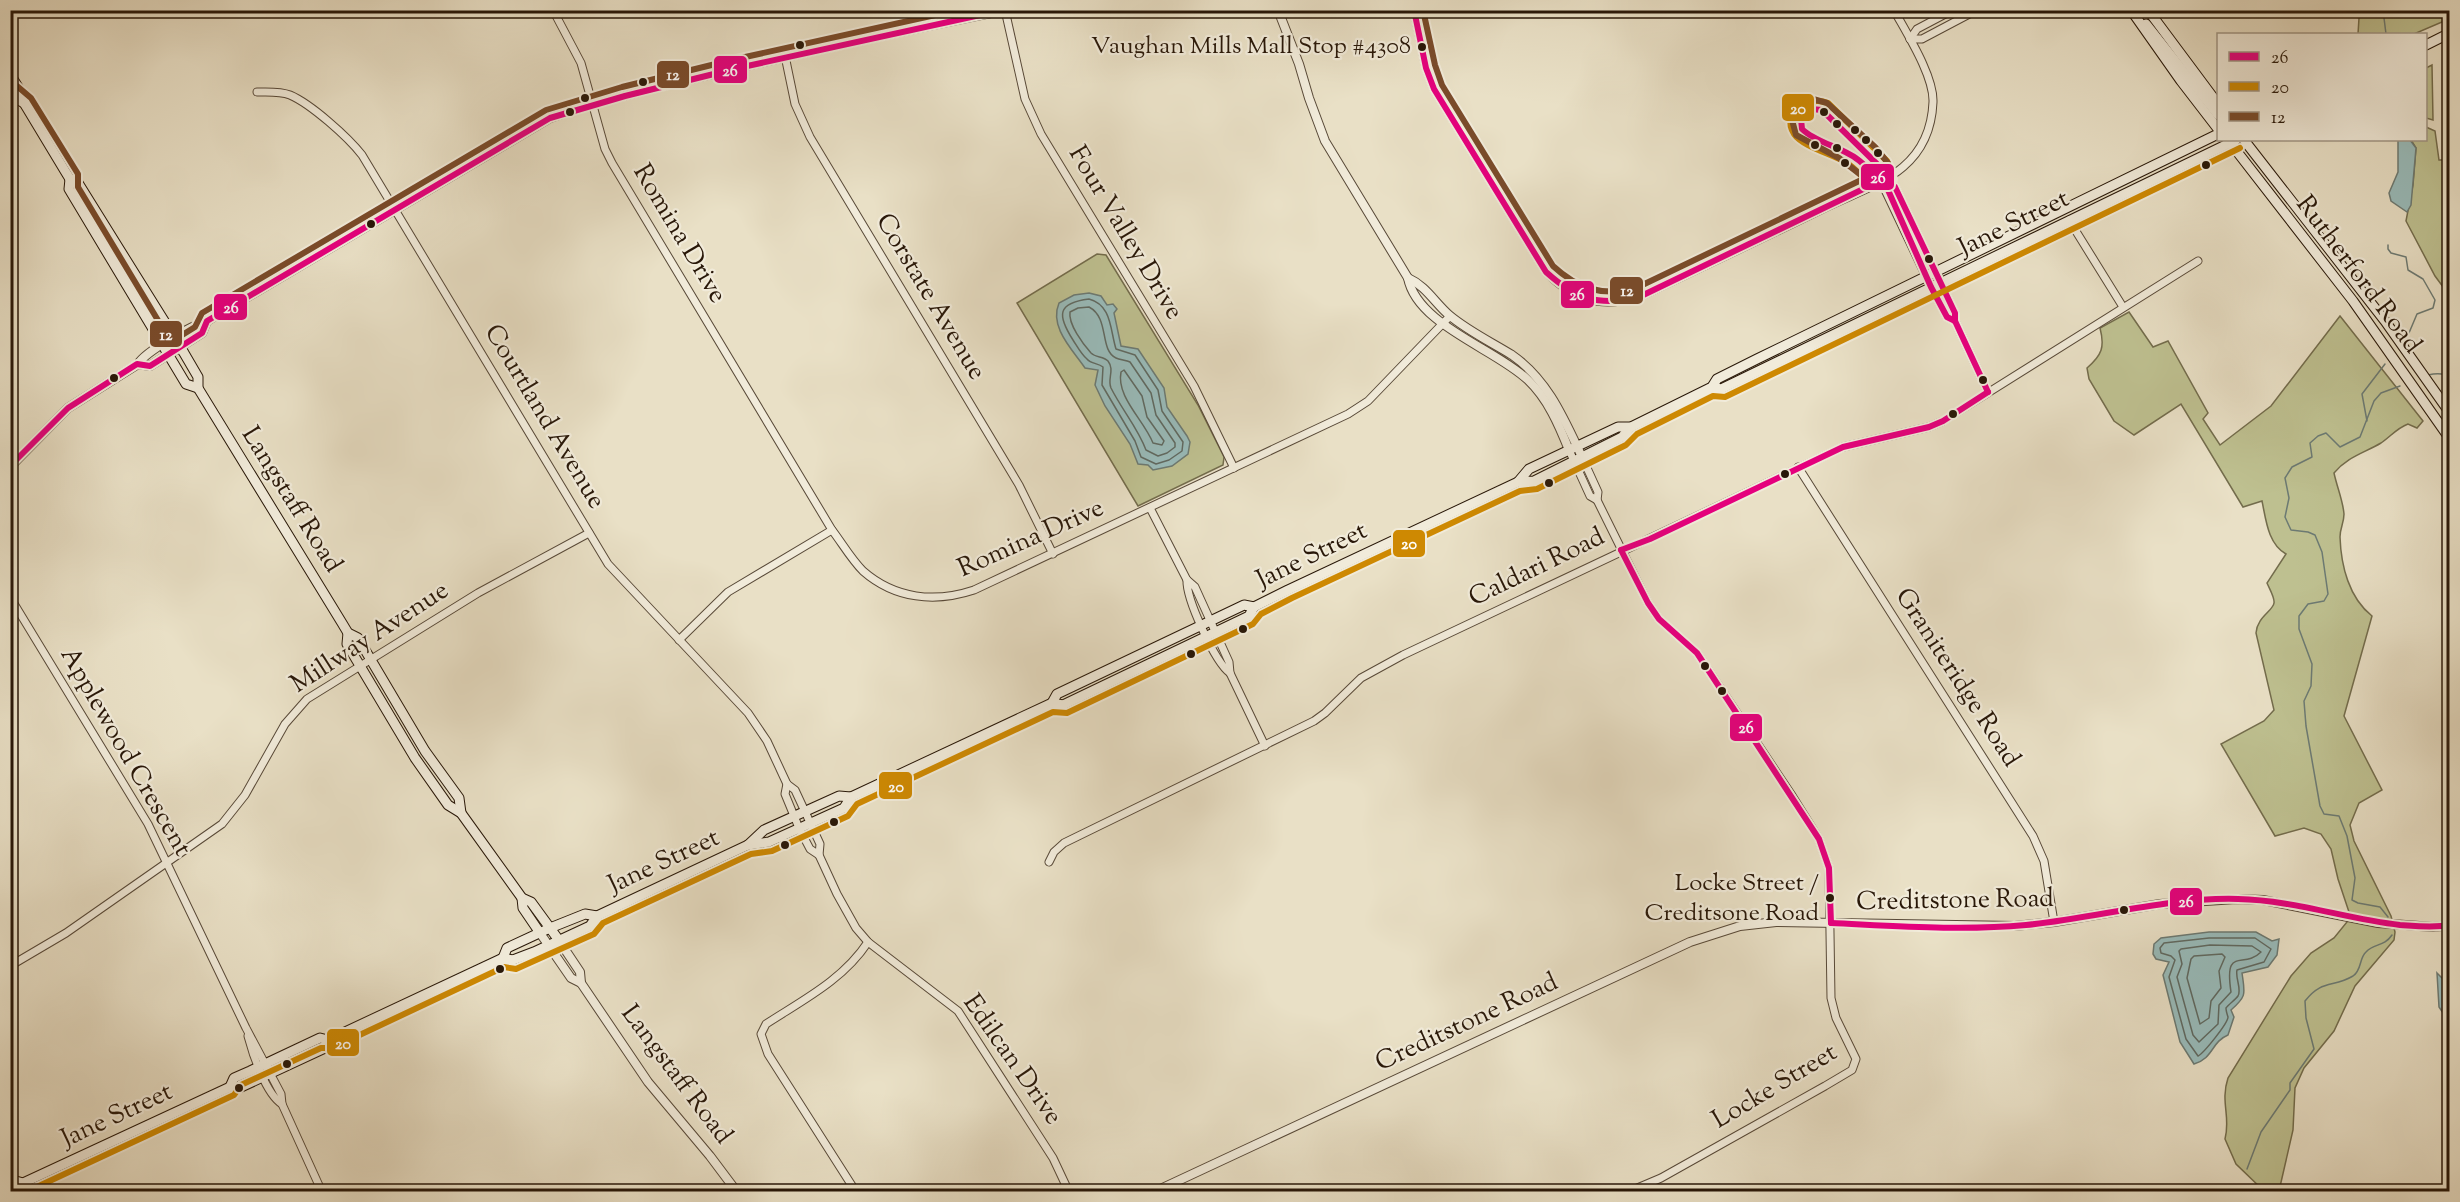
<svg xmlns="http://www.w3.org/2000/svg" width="2460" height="1202" font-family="'Sorts Mill Goudy',serif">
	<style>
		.green { fill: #bec090; stroke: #736c4c; stroke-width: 1.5 }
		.water { fill: #99bcbb; stroke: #6c7a73; stroke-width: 1.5 }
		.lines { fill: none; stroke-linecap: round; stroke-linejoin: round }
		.shore { stroke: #606a62; stroke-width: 1.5 }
		.stream { stroke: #6c7a73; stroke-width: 1.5 }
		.minor-casing { stroke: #584938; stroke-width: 9 }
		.tertiary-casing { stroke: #584938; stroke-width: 10 }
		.secondary-casing { stroke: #281708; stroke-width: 11 }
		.minor { stroke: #f1ebda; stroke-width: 7 }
		.tertiary { stroke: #f1ebda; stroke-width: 8 }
		.secondary { stroke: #f1ebda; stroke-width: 9 }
		.bus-1-casing { stroke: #f1ebda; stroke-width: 10 }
		.bus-2-casing { stroke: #f1ebda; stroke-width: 10 }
		.bus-3-casing { stroke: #f1ebda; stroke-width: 10 }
		.bus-1 { stroke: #e5007d; stroke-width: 6 }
		.bus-2 { stroke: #ce8902; stroke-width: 6 }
		.bus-3 { stroke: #7a4b2a; stroke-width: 6 }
		.bus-dot { fill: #281708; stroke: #f1ebda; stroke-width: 2 }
		.labels { text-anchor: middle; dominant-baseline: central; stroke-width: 4.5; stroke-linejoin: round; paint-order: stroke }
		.bus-label { font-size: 24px; fill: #281708; stroke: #f1ebda; text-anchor: end }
		.street-label { font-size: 26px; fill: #281708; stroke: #f1ebda }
		.line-badge { stroke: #f1ebda; stroke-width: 2 }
		.badge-label { font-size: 16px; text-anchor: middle; font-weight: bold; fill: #fff }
	</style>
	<rect width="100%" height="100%" fill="#e9e0c6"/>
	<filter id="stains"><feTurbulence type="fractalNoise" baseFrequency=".00333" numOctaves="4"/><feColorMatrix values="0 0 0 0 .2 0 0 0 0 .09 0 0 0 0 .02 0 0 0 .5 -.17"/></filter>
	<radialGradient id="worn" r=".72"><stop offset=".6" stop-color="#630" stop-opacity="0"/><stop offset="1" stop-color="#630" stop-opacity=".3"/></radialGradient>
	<g class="green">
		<polygon points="2346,11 2449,11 2449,19 2414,34 2358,34 2359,18"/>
		<polygon points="2432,65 2433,120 2426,118 2426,68"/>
		<polygon points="2426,127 2435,131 2439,160 2446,160 2446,155 2449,154 2449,295 2435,276 2406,221 2413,185 2416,148 2411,140 2426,140"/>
		<polygon points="1097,254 1106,255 1198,405 1224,457 1223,465 1138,506 1017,303"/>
		<path d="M2129 312 2153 347 2168 341 2208 413 2203 419 2220 445 2271 406 2340 316 2423 421 2417 428 2408 424C2397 428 2390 437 2381 443 2364 453 2347 457 2334 473 2337 487 2343 501 2344 514 2344 523 2340 528 2340 537 2341 566 2349 598 2372 616L2344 716 2382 790 2359 803 2350 825 2354 841 2391 916 2395 932 2394 940 2355 986 2334 1031 2304 1068 2295 1088 2293 1130 2279 1191H2264L2236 1164 2225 1139C2231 1117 2220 1102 2228 1078L2291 976 2311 953 2334 938 2347 922 2349 912 2338 879 2331 849 2321 834 2304 828 2275 836 2221 744 2264 721 2274 710 2256 633C2257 617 2273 611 2274 603 2275 598 2269 588 2267 583L2286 554C2268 544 2266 520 2262 501L2243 507 2181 404 2134 435 2114 421 2089 379 2087 368C2102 355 2105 347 2100 328Z"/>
	</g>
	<g class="water">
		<polygon points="2398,140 2410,140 2416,148 2411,205 2407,212 2391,201 2389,193 2398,172"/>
		<path d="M1089 293 1101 296 1107 305 1113 304 1117 309 1114 313 1121 346 1138 349 1164 388 1167 407 1187 436 1190 442 1188 454 1172 466 1153 470 1148 465 1138 464 1130 444 1105 406 1095 385 1098 370 1085 368C1072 349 1049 327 1059 303L1074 295Z"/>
		<path d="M2209 932H2256L2272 941 2279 939 2277 955 2268 967 2242 973C2245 994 2247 996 2231 1010L2234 1017 2228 1035C2211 1042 2214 1058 2194 1064L2180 1042 2163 975 2169 962 2156 959 2153 954 2154 944 2161 938Z"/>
		<polygon points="2437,973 2449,985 2449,1022 2439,1007"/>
	</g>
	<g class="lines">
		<g class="shore">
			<path d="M1089 299C1112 305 1110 330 1116 349L1135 355 1158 390 1162 411 1183 442 1182 451 1169 460 1156 464 1141 457 1135 441 1102 385 1103 367C1098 363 1091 364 1087 359 1081 354 1077 346 1073 340 1057 315 1057 303 1089 299Z"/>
			<path d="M1089 307C1110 318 1099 350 1116 358 1120 360 1126 360 1130 362L1151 393 1156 415 1175 443V447L1167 453 1158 456 1146 450C1138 428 1122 410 1111 388 1107 379 1115 370 1108 361 1103 356 1096 358 1091 353 1083 344 1068 324 1070 312L1078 308Z"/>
			<path d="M1124 370 1142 396 1147 417 1164 441 1162 445 1153 443C1144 420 1116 397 1121 372Z"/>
			<path d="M2209 938H2255L2271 949 2264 962 2237 970C2235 978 2242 989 2238 996 2235 1000 2229 1004 2226 1008 2226 1011 2227 1014 2228 1017 2228 1023 2204 1053 2198 1056L2186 1039 2169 977 2175 960 2171 956 2161 953 2160 948 2164 943Z"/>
			<path d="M2210 945 2252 946 2261 952C2243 970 2224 945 2231 992L2219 1005 2218 1024 2199 1042 2193 1035 2177 977 2182 964 2179 951 2181 949Z"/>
			<polygon points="2222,954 2225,957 2219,971 2221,988 2211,1001 2209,1018 2200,1024 2187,978 2191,959 2194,956"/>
		</g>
		<g class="stream">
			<polyline points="2383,10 2386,34"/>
			<polyline points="2388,245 2388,249 2391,253 2406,257 2408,270 2423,279 2435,300 2433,308 2417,314 2406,340"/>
			<path d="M2428 375C2436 373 2444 372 2450 378"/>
			<polyline points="2367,421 2362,394 2385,364"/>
			<polyline points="2388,917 2380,907 2358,903 2352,900 2355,878 2347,836 2339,816 2324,814 2320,806 2306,726 2304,701 2311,686 2312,664 2299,629 2299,616 2308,604 2324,601 2328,594 2322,552 2315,535 2308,532 2291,530 2285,517 2289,498 2285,478 2292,467 2312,457 2310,443 2318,436 2326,433 2340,447 2360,437 2374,401 2381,393 2400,386"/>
			<path d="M2247 1169 2261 1132 2290 1090V1083L2314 1049 2306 1018 2305 1001C2322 979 2333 988 2353 976 2362 970 2359 958 2366 952 2374 943 2384 947 2392 935"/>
		</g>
		<g class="minor-casing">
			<g id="minor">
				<path d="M553 10 581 63 605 149 612 163 832 530C842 543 851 559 863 571 895 599 935 603 974 590L1348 414 1368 401 1450 316"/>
				<polyline points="1005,10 1025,99 1041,134 1194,386 1234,468"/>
				<path d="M1414 10 1426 68 1434 89 1546 272C1574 300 1598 308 1637 298 1700 268 1764 238 1827 207 1851 195 1882 185 1903 167 1923 150 1932 127 1933 102 1934 76 1907 34 1894 10"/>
				<polyline points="1910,39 1922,39 1977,10"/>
				<polyline points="1910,39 1917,29 1953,10"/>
				<polyline points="785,56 795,104 810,137 1019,485 1053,554"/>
				<path d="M257 92C268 92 280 91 290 95 311 104 348 137 362 155L608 564 748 713 767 741 787 784 795 790 820 844 819 855 837 894 856 928 868 942 958 1011 1053 1158 1069 1192"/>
				<polyline points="1884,179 1895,187 1955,313 1955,321 1988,392"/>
				<polyline points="1884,179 1886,192 1931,287 1947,317 1955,321"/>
				<polyline points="2069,220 2123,307"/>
				<polyline points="1569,450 1590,496 1597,500"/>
				<polyline points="1582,457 1598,492 1597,500 1648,603 1659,619 1697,653 1791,794 1819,839 1829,868 1831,998 1836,1018 1856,1059 1852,1070 1825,1086 1661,1178 1628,1192"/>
				<polyline points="1798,467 2033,836 2044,861 2054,922"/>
				<polyline points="1150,508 1187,580 1195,587 1229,662 1230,673 1265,746"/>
				<path d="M1187 580C1186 599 1215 662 1230 673"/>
				<polyline points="10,597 148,824 246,1028 281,1094 282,1104 322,1192"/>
				<polyline points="679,640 728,592 832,530"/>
				<polyline points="787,784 785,794 799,828 810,849 819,855"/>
				<polyline points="1049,862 1054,852 1064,843 1314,721 1325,713 1361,678 1403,655 1843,447 1929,427 1943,421 2198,261"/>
				<polyline points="10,966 66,933 222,824 245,795 285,724 307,699 478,593 589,533"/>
				<path d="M248 1036C253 1055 266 1094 282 1104"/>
				<path d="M856 1192 768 1054 761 1034 766 1024C803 1000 843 980 868 942"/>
			</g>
		</g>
		<g class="tertiary-casing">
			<g id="tertiary">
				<path d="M1278 10 1299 64 1309 98 1325 141 1408 278C1417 325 1496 349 1528 380 1548 399 1559 425 1569 450"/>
				<path d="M1408 278C1426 286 1435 303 1449 315 1468 331 1491 342 1512 355 1548 380 1564 419 1582 457"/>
				<polyline points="138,364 150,366 180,347 202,333 207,321"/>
				<path d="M10 467 68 408 138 364C146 351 191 326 207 321L550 118C599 101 650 89 700 77 801 52 903 31 1005 10"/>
				<polyline points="540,933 571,978 581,983 648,1082 710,1156 737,1192"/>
				<polyline points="558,939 580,972 581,983"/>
				<polyline points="1154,1192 1690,942 1740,926 1776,922 2015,926 2054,922 2160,904 2236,899 2263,900 2378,923 2433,927 2450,925"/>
			</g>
		</g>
		<g class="secondary-casing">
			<g id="secondary">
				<polyline points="2131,10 2181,81 2218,129"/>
				<polyline points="2148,10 2218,104"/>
				<polyline points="2146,24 2218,115"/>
				<polyline points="2426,45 2450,33"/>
				<polyline points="10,74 21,92 24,103 65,171 70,179 78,183 184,353 198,377 198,388 342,623 348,633 358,638 425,751 459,798 461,813"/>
				<polyline points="10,91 15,98 24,103"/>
				<polyline points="2228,140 2353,301 2450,439"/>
				<polyline points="2244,140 2385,321 2450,413"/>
				<polyline points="70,179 69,189 186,384 198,388"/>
				<polyline points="1712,387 1721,389 2236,140"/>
				<polyline points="1518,482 1529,469 1618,427 1631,427 1712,387 1717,379 1757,359 2218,134"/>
				<polyline points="348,633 347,644 415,758 448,805 461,813 522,898 531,902 558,939"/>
				<polyline points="1052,703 1057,694 1244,605 1254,607"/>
				<polyline points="748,845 764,830 839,796 851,797"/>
				<polyline points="522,898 523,908 540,933"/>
				<polyline points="503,958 507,948 550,928 585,914 597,916"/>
				<polyline points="230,1087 234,1078 250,1071 320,1038 328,1040 503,958 513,960 534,952 590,926 597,916 748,845 769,842 844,808 851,797 1052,703 1063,705 1249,616 1254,607 1288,590 1518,482 1534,481 1622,437 1631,427"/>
				<polyline points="10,1184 16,1181 23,1183"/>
				<polyline points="16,1192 20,1190 23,1183 230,1087 239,1088 325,1048 328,1040"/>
			</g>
		</g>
		<use href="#minor" class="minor"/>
		<use href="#tertiary" class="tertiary"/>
		<use href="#secondary" class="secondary"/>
		<g class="bus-1-casing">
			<g id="bus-1">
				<path d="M1414 10 1426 68 1434 89 1546 272C1576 299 1597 306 1637 298L1884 179"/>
				<path d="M1811 109 1822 110 1880 167 1884 181C1872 175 1867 166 1857 159 1841 147 1815 142 1802 129L1801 119Z"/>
				<polyline points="1884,181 1895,187 1955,313 1955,321"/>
				<polyline points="1884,181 1931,287 1947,317 1955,321"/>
				<polyline points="1955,321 1988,392"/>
				<polyline points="10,466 68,408 137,364 150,366 202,333 207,321 550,118 625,96 738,68 1003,10"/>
				<polyline points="1621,550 1648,603 1659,619 1697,653 1819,839 1829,868 1831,923"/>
				<polyline points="1621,550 1650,539 1843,447 1929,427 1943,421 1988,392"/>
				<path d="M1831 923C1896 926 1961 931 2026 925 2097 918 2167 897 2238 899 2293 900 2346 919 2400 925 2416 926 2433 928 2450 925"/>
			</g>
		</g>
		<g class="bus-2-casing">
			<g id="bus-2">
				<path d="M1876 187C1864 181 1858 170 1847 163 1833 154 1803 147 1794 134 1780 112 1809 95 1828 103L1887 161 1891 174"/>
				<polyline points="26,1192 234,1095 241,1085 321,1048 332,1048 504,967 516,969 594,934 603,923 751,854 772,851 848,816 857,804 1053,712 1067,713 1253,624 1261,614 1292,598 1520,491 1537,489 1626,445 1637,434 1713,396 1725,397 2240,148"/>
			</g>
		</g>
		<g class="bus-3-casing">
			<g id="bus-3">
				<path d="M1423 10 1435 65 1442 85 1553 266C1578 289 1601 296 1634 289L1880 171"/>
				<polyline points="17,86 31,98 78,174 78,187 171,342 195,327 202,313 546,110 622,87 736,59 958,10"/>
				<polyline points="1805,101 1791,116 1796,135 1839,158 1874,185 1883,188 1890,186 1893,179 1888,163 1875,147 1827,103 1813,99"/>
			</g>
		</g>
		<use href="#bus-1" class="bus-1"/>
		<use href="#bus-2" class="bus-2"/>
		<use href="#bus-3" class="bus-3"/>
	</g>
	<g class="bus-dot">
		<circle cx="800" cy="45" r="5"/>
		<circle cx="1422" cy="47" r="5"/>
		<circle cx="643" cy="82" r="5"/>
		<circle cx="585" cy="98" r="5"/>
		<circle cx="570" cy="112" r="5"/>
		<circle cx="1824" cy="112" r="5"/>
		<circle cx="1837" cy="124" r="5"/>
		<circle cx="1855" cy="130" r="5"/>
		<circle cx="1866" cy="140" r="5"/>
		<circle cx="1815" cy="145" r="5"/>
		<circle cx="1837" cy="148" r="5"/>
		<circle cx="1878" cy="153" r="5"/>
		<circle cx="1845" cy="163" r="5"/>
		<circle cx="2206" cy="165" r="5"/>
		<circle cx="371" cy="224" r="5"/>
		<circle cx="1929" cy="259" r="5"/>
		<circle cx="114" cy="378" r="5"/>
		<circle cx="1983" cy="380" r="5"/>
		<circle cx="1953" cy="414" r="5"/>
		<circle cx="1785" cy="474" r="5"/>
		<circle cx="1549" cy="483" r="5"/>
		<circle cx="1243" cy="629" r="5"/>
		<circle cx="1191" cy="654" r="5"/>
		<circle cx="1705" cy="666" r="5"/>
		<circle cx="1722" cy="691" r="5"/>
		<circle cx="834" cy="822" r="5"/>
		<circle cx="785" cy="845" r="5"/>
		<circle cx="1830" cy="898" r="5"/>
		<circle cx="2124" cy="910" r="5"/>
		<circle cx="500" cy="969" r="5"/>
		<circle cx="287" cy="1064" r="5"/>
		<circle cx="239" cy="1088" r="5"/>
	</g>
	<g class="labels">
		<g class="bus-label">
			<text x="1411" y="47">Vaughan Mills Mall Stop #4308</text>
			<text x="1819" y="884">Locke Street /<tspan x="1819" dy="30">Creditsone Road</tspan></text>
		</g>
		<g class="street-label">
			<text transform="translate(2014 224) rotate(-26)">Jane Street</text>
			<text transform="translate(1125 233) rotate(59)">Four Valley Drive</text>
			<text transform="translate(679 234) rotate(59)">Romina Drive</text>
			<text transform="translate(2358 275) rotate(53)">Rutherford Road</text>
			<text transform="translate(930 297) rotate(59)">Corstate Avenue</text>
			<text transform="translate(544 417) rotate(59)">Courtland Avenue</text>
			<text transform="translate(291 500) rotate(58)">Langstaff Road</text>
			<text transform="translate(1031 539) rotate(-24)">Romina Drive</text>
			<text transform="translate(1312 556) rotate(-26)">Jane Street</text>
			<text transform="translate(1537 568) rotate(-26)">Caldari Road</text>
			<text transform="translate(370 638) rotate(-33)">Millway Avenue</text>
			<text transform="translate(1957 678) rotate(57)">Graniteridge Road</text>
			<text transform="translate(125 752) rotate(60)">Applewood Crescent</text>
			<text transform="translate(664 862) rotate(-25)">Jane Street</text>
			<text transform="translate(1955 901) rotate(-1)">Creditstone Road</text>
			<text transform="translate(1467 1023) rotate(-25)">Creditstone Road</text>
			<text transform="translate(1012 1060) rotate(55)">Edilcan Drive</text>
			<text transform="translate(676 1075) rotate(53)">Langstaff Road</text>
			<text transform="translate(1775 1087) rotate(-31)">Locke Street</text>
			<text transform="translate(117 1116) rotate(-25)">Jane Street</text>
		</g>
	</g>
	<g class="line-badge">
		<rect x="713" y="55" width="35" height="29" rx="6" fill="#e5007d"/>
		<rect x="656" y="60" width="34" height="29" rx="6" fill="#7a4b2a"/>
		<rect x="1781" y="93" width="34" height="29" rx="6" fill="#ce8902"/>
		<rect x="1860" y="163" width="35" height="28" rx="6" fill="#e5007d"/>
		<rect x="1609" y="276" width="35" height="29" rx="6" fill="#7a4b2a"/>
		<rect x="1560" y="280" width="35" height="29" rx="6" fill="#e5007d"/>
		<rect x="213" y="293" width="35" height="28" rx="6" fill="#e5007d"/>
		<rect x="149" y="320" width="34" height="28" rx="6" fill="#7a4b2a"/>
		<rect x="1392" y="529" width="34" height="29" rx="6" fill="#ce8902"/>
		<rect x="1729" y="713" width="34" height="29" rx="6" fill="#e5007d"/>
		<rect x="878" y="771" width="35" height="29" rx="6" fill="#ce8902"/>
		<rect x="2169" y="887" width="34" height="29" rx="6" fill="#e5007d"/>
		<rect x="326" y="1028" width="34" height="29" rx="6" fill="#ce8902"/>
	</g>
	<g class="badge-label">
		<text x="730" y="76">26</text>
		<text x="673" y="80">12</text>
		<text x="1798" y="114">20</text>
		<text x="1878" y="183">26</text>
		<text x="1627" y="296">12</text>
		<text x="1577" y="300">26</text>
		<text x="231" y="313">26</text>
		<text x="166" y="340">12</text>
		<text x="1409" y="549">20</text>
		<text x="1746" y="733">26</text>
		<text x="896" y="792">20</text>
		<text x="2186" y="907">26</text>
		<text x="343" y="1049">20</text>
	</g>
	<rect width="2460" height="1202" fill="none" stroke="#e9e0c6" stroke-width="36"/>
	<rect x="12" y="12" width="2436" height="1178" fill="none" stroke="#281708" stroke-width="3"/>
	<rect x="18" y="18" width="2424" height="1166" fill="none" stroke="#281708" stroke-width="1.5"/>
	<rect x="2217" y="33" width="210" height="108" fill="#f1ebda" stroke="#a19686" stroke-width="1.5"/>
	<rect x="2229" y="52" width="30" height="9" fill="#e5007d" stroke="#a19686" stroke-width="1.5"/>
	<text x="2271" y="63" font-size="18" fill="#281708">26</text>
	<rect x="2229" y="82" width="30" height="9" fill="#ce8902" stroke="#a19686" stroke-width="1.5"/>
	<text x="2271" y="93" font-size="18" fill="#281708">20</text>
	<rect x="2229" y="112" width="30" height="9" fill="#7a4b2a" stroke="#a19686" stroke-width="1.5"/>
	<text x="2271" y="123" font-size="18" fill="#281708">12</text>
	<rect width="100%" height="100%" filter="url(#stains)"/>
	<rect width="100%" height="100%" fill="url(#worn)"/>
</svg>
